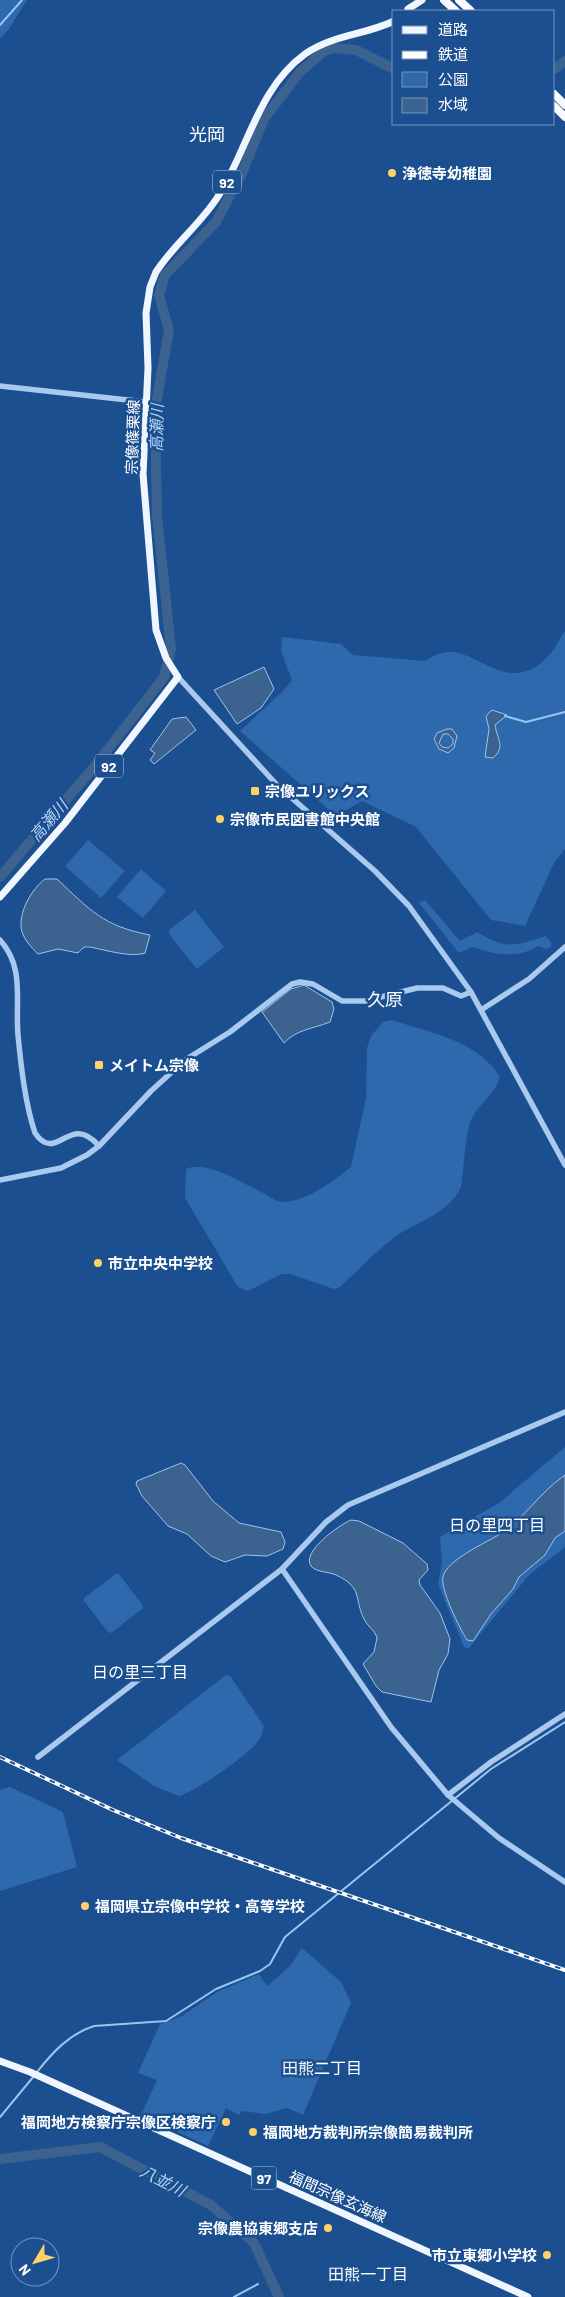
<svg xmlns="http://www.w3.org/2000/svg" width="565" height="2297" font-family="Barlow,'Noto Sans JP',sans-serif">
	<style>
		.green { fill: #2e69ad }
		.water { fill: #3c6290; stroke: #9cc4f0; fill-rule: evenodd }
		.lines { fill: none; stroke-linecap: round; stroke-linejoin: round }
		.stream { stroke: #9cc4f0; stroke-width: 2 }
		.river { stroke: #3c6290; stroke-width: 10 }
		.tertiary { stroke: #a9c9ee; stroke-width: 5.5 }
		.primary { stroke: #f0f6ff; stroke-width: 7 }
		.trunk { stroke: #f8faff; stroke-width: 8 }
		.rail-casing { stroke: #fff; stroke-width: 4 }
		.rail { stroke: #1b4f8f; stroke-width: 2; stroke-dasharray: 5.5; stroke-linecap: butt }
		.poi-dot { fill: #ffd166; stroke: #1b4f8f; stroke-width: 2 }
		.labels { text-anchor: middle; dominant-baseline: central; stroke-width: 5; stroke-linejoin: round; paint-order: stroke }
		.shield { fill: #1b4f8f; stroke: #bbcadd; stroke-width: 1 }
		.shield-label { font-size: 14px; font-weight: bold; fill: #fff }
		.poi-label { font-size: 15px; font-weight: bold; fill: #fff; stroke: #1b4f8f; text-anchor: start }
		.street-label { font-size: 15px; fill: #fff; stroke: #1b4f8f }
		.water-label { font-size: 16px; font-style: italic; fill: #b5d3f5; stroke: #1b4f8f }
		.neighbourhood-label { font-size: 16px; fill: #fff; stroke: #1b4f8f }
		.quarter-label { font-size: 18px; fill: #fff; stroke: #1b4f8f }
	</style>
	<rect width="100%" height="100%" fill="#1b4f8f"/>
	<g class="green">
		<polygon points="0,0 27,0 9,29 0,39"/>
		<path d="M565 631V849L554 863 525 926 491 920 416 827 362 801 336 816 240 731 284 690 292 680 281 651 282 637 341 644 353 655 426 661C463 631 491 686 529 670 541 665 551 655 557 644 560 640 561 635 565 631Z"/>
		<polygon points="88,840 125,871 101,898 65,866"/>
		<polygon points="141,869 166,891 143,918 117,897"/>
		<path d="M425 900 460 941 477 932C505 949 514 947 545 936L551 942V947L546 949 538 946C515 960 495 954 472 947L459 953 419 903Z"/>
		<polygon points="195,910 224,947 197,969 169,934 169,930"/>
		<path d="M392 1020C428 1032 479 1041 500 1077 496 1092 480 1103 472 1118 465 1132 464 1170 461 1187 448 1216 414 1221 391 1240 373 1254 357 1271 340 1287L334 1289 290 1274H281L248 1291 238 1287 185 1198 186 1169C207 1159 245 1185 265 1194 270 1197 277 1202 282 1202 309 1201 331 1182 351 1167L366 1098 367 1048 371 1036 383 1022Z"/>
		<polygon points="565,1447 565,1547 529,1575 468,1649 464,1647 438,1584 442,1563 440,1537 499,1503"/>
		<polygon points="116,1574 119,1574 143,1606 142,1609 111,1633 108,1632 84,1601 84,1598"/>
		<path d="M226 1675 230 1676 264 1726C262 1730 262 1737 259 1740 249 1755 196 1791 179 1796L154 1786 117 1760Z"/>
		<polygon points="10,1787 63,1812 77,1867 0,1891 0,1790"/>
		<polygon points="302,1948 341,1982 351,2003 303,2115 287,2108 266,2114 241,2111 239,2115 226,2108 208,2146 141,2115 157,2080 138,2073 160,2024 182,2016 217,1992 259,1974 267,1986 290,1966"/>
	</g>
	<g class="water">
		<polygon points="264,667 274,689 261,708 237,724 214,690"/>
		<path d="M492 710 507 715 495 725C497 739 506 747 493 758L485 757 489 729 486 716Z"/>
		<polygon points="186,717 196,730 154,764 150,760 155,753 150,750 172,719"/>
		<path d="M447 729H452L457 736 454 748 448 753 439 749 434 739 437 733ZM443 734H448L453 739V744L448 748 442 747 439 743Z"/>
		<path d="M45 879H57C90 910 103 926 150 935L145 953C127 959 91 945 85 947 82 948 80 951 78 953L58 949 38 954C31 947 22 938 21 927 20 909 32 889 45 879Z"/>
		<path d="M304 985 332 1002 334 1009 330 1022C313 1029 297 1029 284 1043L262 1012 291 989Z"/>
		<polygon points="181,1463 185,1465 213,1501 239,1523 281,1532 285,1542 283,1549 267,1556 245,1555 225,1562 211,1556 187,1534 168,1526 142,1496 136,1484 137,1481"/>
		<path d="M565 1475V1531L555 1538 545 1555 519 1577 513 1589 491 1614 473 1641 467 1640C460 1629 440 1589 443 1577 446 1560 486 1543 500 1534 525 1518 540 1492 565 1475Z"/>
		<path d="M351 1520 359 1521 403 1543 427 1564 428 1570 419 1580 420 1585 440 1613 450 1639 448 1654 439 1670 431 1702 382 1692 376 1686 363 1664 374 1652 377 1638C375 1630 367 1626 364 1619 354 1599 363 1587 336 1575 330 1572 315 1572 311 1566 301 1552 339 1525 351 1520Z"/>
	</g>
	<g class="lines">
		<g class="stream">
			<polyline points="0,25 22,0"/>
			<polyline points="505,716 526,722 565,712"/>
			<path d="M37 2072C52 2053 69 2034 94 2026L166 2021 216 1989 260 1971 270 1964 285 1937 491 1769 565 1722"/>
			<polyline points="0,2117 34,2076"/>
			<polyline points="234,2297 258,2284"/>
		</g>
		<g class="river">
			<polyline points="554,69 565,61"/>
			<polyline points="0,877 95,766 164,677 171,649 157,515 155,410 169,330 159,295 165,275 216,222 242,173 264,119 300,72 324,51 334,48 356,50 394,69"/>
			<polyline points="0,2159 100,2147 211,2205 254,2243 279,2297"/>
		</g>
		<g class="tertiary">
			<polyline points="0,386 146,402"/>
			<polyline points="178,677 277,785 375,871 409,906 471,992 565,1165"/>
			<path d="M0 940C25 967 15 1001 18 1035 21 1066 25 1103 35 1133 57 1165 69 1111 99 1146"/>
			<polyline points="481,1010 529,979 565,947"/>
			<polyline points="0,1180 61,1168 87,1155 99,1146 151,1091 185,1060 230,1032 292,984 300,982 313,984 342,1001 365,1001 417,988 443,988 461,996 471,992"/>
			<polyline points="282,1569 391,1727 448,1795 499,1838 565,1882"/>
			<polyline points="38,1757 282,1569 326,1522 348,1505 565,1412"/>
			<polyline points="448,1795 491,1762 565,1714"/>
		</g>
		<g class="primary">
			<polyline points="408,9 422,0"/>
			<path d="M0 897 65 823 178 677 166 658 156 630 143 474 148 368 146 313 150 287 156 272C174 244 201 224 219 195 248 149 258 88 305 54 332 35 365 35 394 21"/>
			<polyline points="0,2061 30,2072 528,2297"/>
		</g>
		<g class="trunk">
			<polyline points="444,0 456,11"/>
			<polyline points="459,0 471,11"/>
			<polyline points="554,94 565,105"/>
			<polyline points="554,106 565,117"/>
		</g>
		<g class="rail-casing">
			<polyline id="rail" points="0,1757 113,1810 181,1838 565,1970"/>
		</g>
		<use href="#rail" class="rail"/>
	</g>
	<g class="poi-dot">
		<circle cx="392" cy="173" r="5"/>
		<rect x="250" y="786" width="10" height="10" rx="2.5"/>
		<circle cx="220" cy="819" r="5"/>
		<rect x="94" y="1060" width="10" height="10" rx="2.5"/>
		<circle cx="98" cy="1263" r="5"/>
		<circle cx="85" cy="1906" r="5"/>
		<circle cx="226" cy="2122" r="5"/>
		<circle cx="253" cy="2132" r="5"/>
		<circle cx="328" cy="2228" r="5"/>
		<circle cx="547" cy="2255" r="5"/>
	</g>
	<g class="labels">
		<g class="shield">
			<rect x="213" y="170.5" width="28" height="23" rx="4"/>
			<rect x="95" y="754.5" width="28" height="23" rx="4"/>
			<rect x="251.5" y="2166.5" width="25" height="23" rx="4"/>
		</g>
		<g class="shield-label">
			<text x="227" y="182">92</text>
			<text x="109" y="766">92</text>
			<text x="264" y="2178">97</text>
		</g>
		<g class="poi-label">
			<text x="402" y="173">浄徳寺幼稚園</text>
			<text x="265" y="791">宗像ユリックス</text>
			<text x="230" y="819">宗像市民図書館中央館</text>
			<text x="109" y="1065">メイトム宗像</text>
			<text x="108" y="1263">市立中央中学校</text>
			<text x="95" y="1906">福岡県立宗像中学校・高等学校</text>
			<text x="216" y="2122" text-anchor="end">福岡地方検察庁宗像区検察庁</text>
			<text x="263" y="2132">福岡地方裁判所宗像簡易裁判所</text>
			<text x="318" y="2228" text-anchor="end">宗像農協東郷支店</text>
			<text x="537" y="2255" text-anchor="end">市立東郷小学校</text>
		</g>
		<g class="street-label">
			<text transform="translate(132 437) rotate(-88)">宗像篠栗線</text>
			<text transform="translate(338 2196) rotate(24)">福間宗像玄海線</text>
		</g>
		<g class="water-label">
			<text transform="translate(156 428) rotate(-89)">高瀬川</text>
			<text transform="translate(48 820) rotate(-49)">高瀬川</text>
			<text transform="translate(163 2180) rotate(27)">八並川</text>
		</g>
		<g class="neighbourhood-label">
			<text x="497" y="1524">日の里四丁目</text>
			<text x="140" y="1671">日の里三丁目</text>
			<text x="322" y="2067">田熊二丁目</text>
			<text x="368" y="2273">田熊一丁目</text>
		</g>
		<g class="quarter-label">
			<text x="207" y="134">光岡</text>
			<text x="385" y="999">久原</text>
		</g>
	</g>
	<rect x="392" y="10" width="162" height="115" fill="#1b4f8f" stroke="#7695bc"/>
	<rect x="402" y="26" width="25" height="8" fill="#f0f6ff" stroke="#7695bc"/>
	<text x="438" y="35" font-size="15" fill="#ffffff">道路</text>
	<rect x="402" y="51" width="25" height="8" fill="#ffffff" stroke="#7695bc"/>
	<text x="438" y="60" font-size="15" fill="#ffffff">鉄道</text>
	<rect x="402" y="72" width="25" height="15" fill="#2e69ad" stroke="#7695bc"/>
	<text x="438" y="85" font-size="15" fill="#ffffff">公園</text>
	<rect x="402" y="98" width="25" height="15" fill="#3c6290" stroke="#7695bc"/>
	<text x="438" y="110" font-size="15" fill="#ffffff">水域</text>
	<g transform="translate(35 2262) rotate(232)"><circle r="24" fill="#1b4f8f" stroke="#7695bc"/>
	<path d="M0-4L9 19L0 12L-9 19Z" fill="#ffd166"/>
	<text y="-8" font-size="14" font-weight="bold" text-anchor="middle" fill="#ffffff">N</text>
	</g>
</svg>
